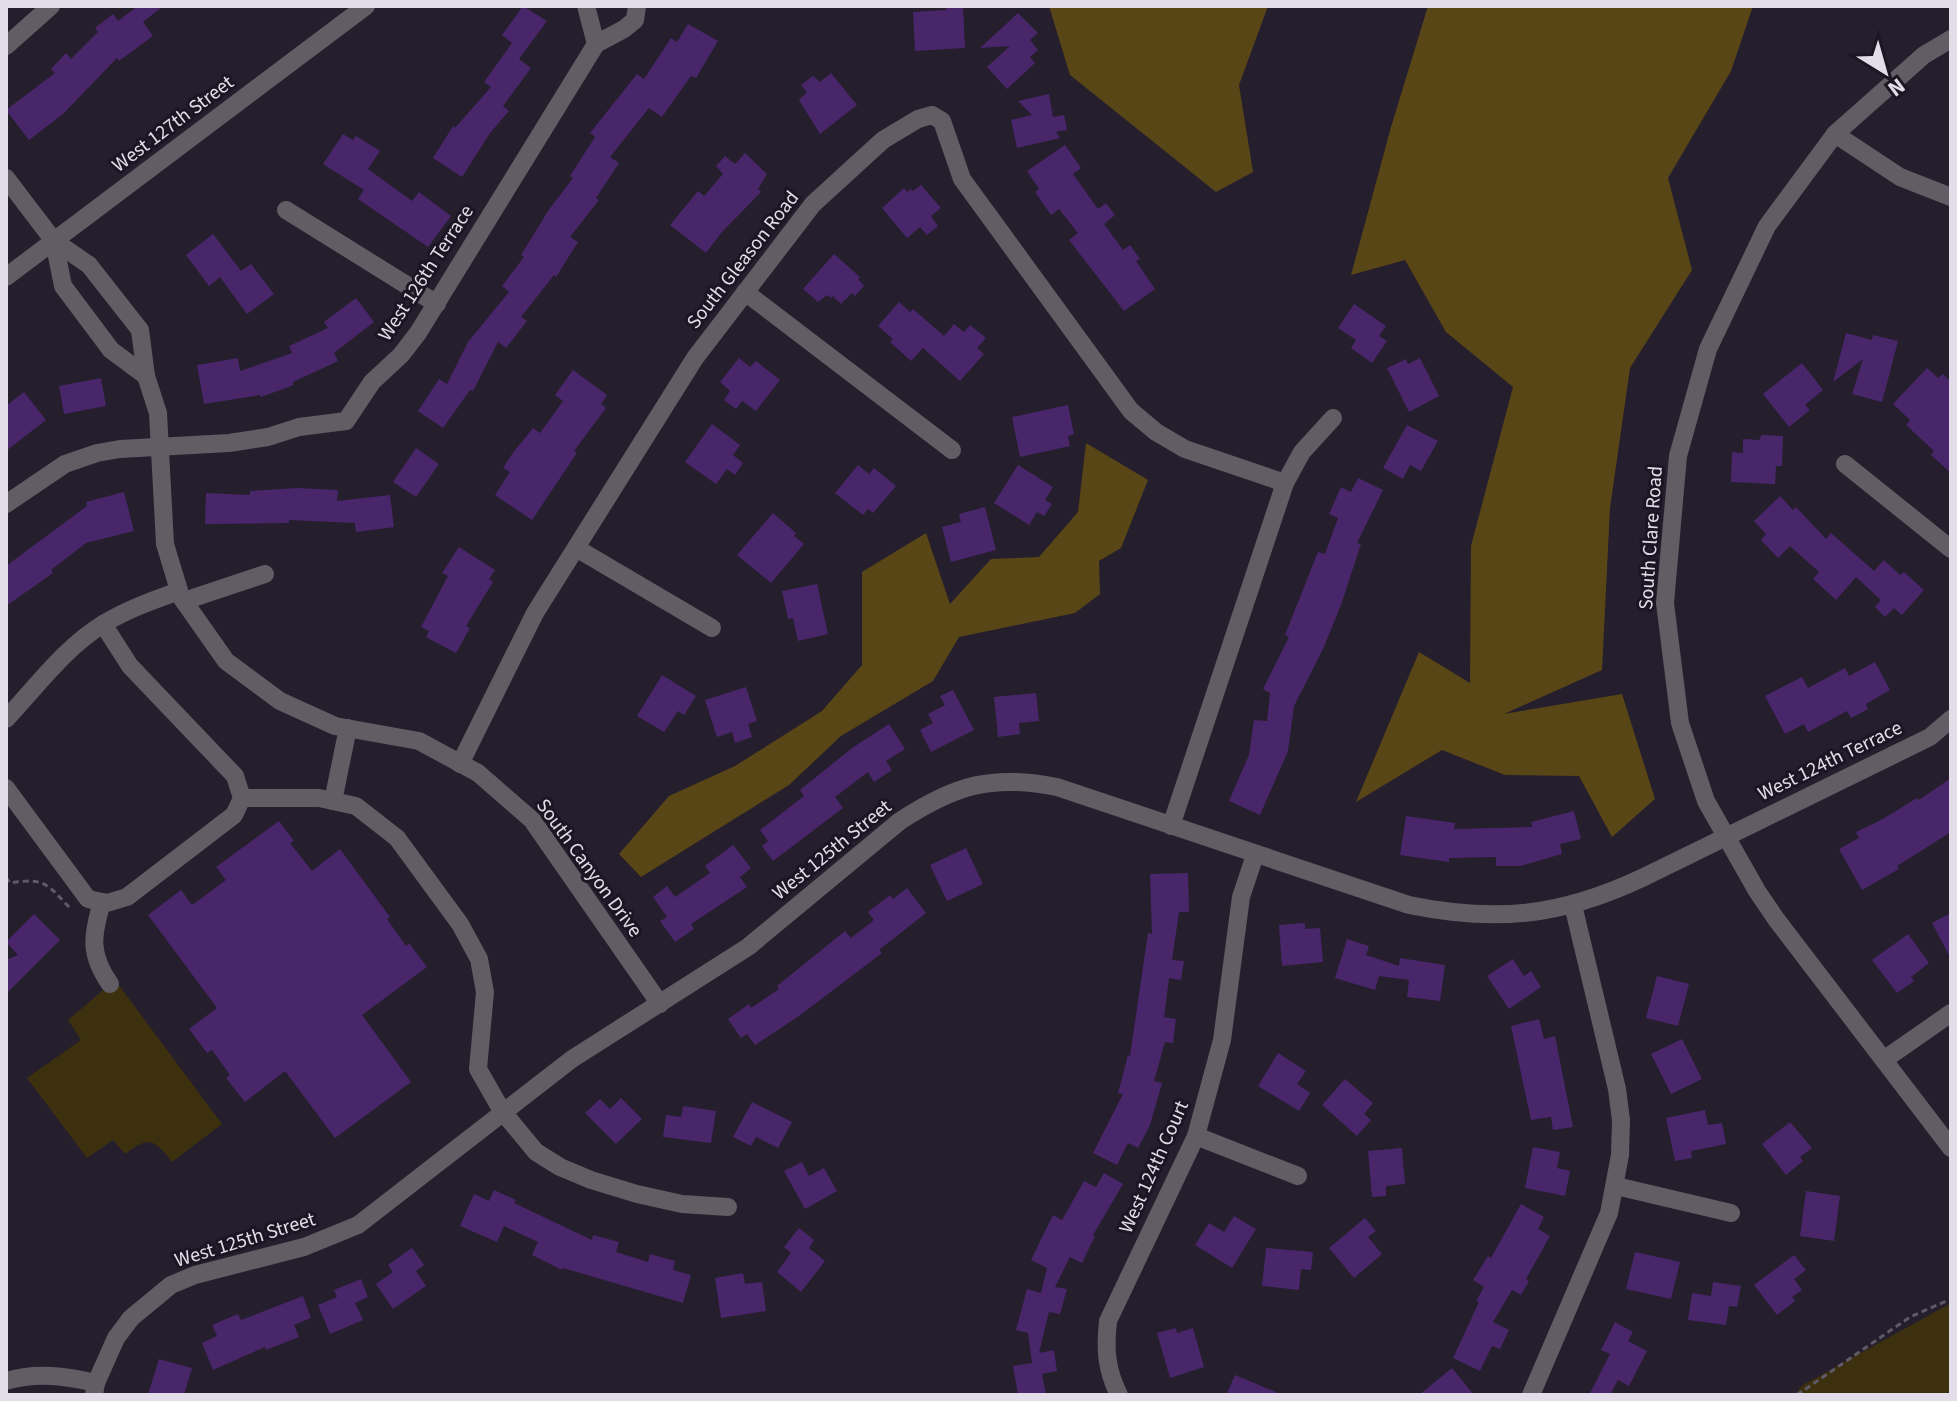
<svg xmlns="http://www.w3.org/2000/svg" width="1957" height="1401" font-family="'Source Sans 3',sans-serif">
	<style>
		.green { fill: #3c300f }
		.forest { fill: #594616 }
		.building { fill: #49266a }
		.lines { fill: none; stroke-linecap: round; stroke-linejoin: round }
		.path { stroke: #605a68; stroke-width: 3; stroke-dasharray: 6 4; stroke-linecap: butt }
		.minor { stroke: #605d65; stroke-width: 18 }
		.labels { text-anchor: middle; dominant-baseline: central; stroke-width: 6; stroke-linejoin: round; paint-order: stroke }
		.street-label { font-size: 20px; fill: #e2dde8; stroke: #1c1523 }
	</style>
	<rect width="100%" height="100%" fill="#251e2d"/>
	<g class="green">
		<path d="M115 980 222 1124 172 1162C154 1139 149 1136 125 1154L113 1140 87 1158 27 1078 81 1040 68 1020Z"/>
		<polygon points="1951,1303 1951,1395 1794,1395 1803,1385"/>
	</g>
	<g class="forest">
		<polygon points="1049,6 1268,6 1239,85 1253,172 1216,192 1070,75"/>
		<polygon points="1428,6 1753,6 1731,71 1668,178 1692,270 1630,368 1610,508 1602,670 1504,714 1622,694 1655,799 1612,837 1579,776 1505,775 1442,750 1356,802 1419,652 1470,683 1471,546 1513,387 1446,332 1405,260 1351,275 1391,127"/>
		<polygon points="1086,443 1148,480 1121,548 1099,561 1100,594 1075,613 959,637 933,681 841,736 789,785 641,877 619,854 669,796 735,766 822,711 862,665 862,572 926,533 950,604 991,559 1039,557 1078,512"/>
	</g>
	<g class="building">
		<polygon points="138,6 163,6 143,22 153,36 119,61 117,58 63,114 29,140 6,110 55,73 51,69 66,53 71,59 98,32 95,28 113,14 118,21"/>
		<polygon points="523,6 547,21 519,59 531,68 503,106 509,111 490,133 462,177 433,158 453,126 455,128 491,87 484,82 512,43 502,35"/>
		<polygon points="946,6 963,6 965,48 915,51 913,12 946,10"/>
		<polygon points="1018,13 1038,33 1030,40 1038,50 1030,57 1035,63 1007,89 987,67 1010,46 980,48"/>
		<polygon points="688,24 718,41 696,78 691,76 662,117 649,108 610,157 619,163 596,198 599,200 570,237 578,242 556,277 554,275 521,317 527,321 506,348 498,342 473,391 470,390 443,428 418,411 439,379 447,384 468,342 509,292 502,286 524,257 521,255 548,211 573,178 570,176 595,137 590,133 637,74 644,79 671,38 677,42"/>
		<polygon points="831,73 857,105 820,134 799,100 807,92 801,85 813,76 820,82"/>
		<polygon points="1049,94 1053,117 1064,115 1067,130 1056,132 1060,138 1017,148 1011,120 1032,115 1018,101"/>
		<polygon points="343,134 353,140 356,136 380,151 368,169 412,201 419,192 451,216 428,247 358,199 364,190 323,164"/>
		<polygon points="1065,145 1081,168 1073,174 1098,209 1106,203 1115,215 1104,224 1123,250 1130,245 1140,259 1136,261 1155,289 1124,311 1069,240 1078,233 1059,209 1051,215 1035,192 1039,189 1027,171"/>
		<polygon points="745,153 767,174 758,189 761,192 722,232 706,253 670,225 698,191 704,196 723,174 716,166 725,156 735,164"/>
		<polygon points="921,185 941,208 931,216 938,226 927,235 920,227 907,238 882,208 904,188 907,192 911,189 913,191"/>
		<polygon points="213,234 241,271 251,264 274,294 247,314 220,277 209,286 186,255"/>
		<polygon points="834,254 860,277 858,279 864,286 855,296 852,293 841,304 833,296 831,298 827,295 818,302 803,289"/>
		<polygon points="356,298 374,322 334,353 338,361 293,382 294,385 261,397 260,395 204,404 197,365 238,358 240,371 292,353 289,346 328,328 324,322"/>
		<polygon points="899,302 910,312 913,309 944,336 954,324 964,332 970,325 986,338 977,348 984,354 960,381 923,348 911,361 890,342 893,339 878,326"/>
		<polygon points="1354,304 1386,326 1379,336 1387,341 1372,363 1351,348 1356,340 1338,328"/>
		<polygon points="1846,333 1872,340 1873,335 1898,341 1882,402 1852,394 1863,359 1833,382"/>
		<polygon points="739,358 750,367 756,361 780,380 756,411 742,401 736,409 724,400 730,391 720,382"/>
		<polygon points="1420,358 1439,396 1409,412 1387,368 1406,359 1408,364"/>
		<polygon points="1802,363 1823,390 1805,405 1810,410 1789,427 1763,394"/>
		<polygon points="1927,368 1938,378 1943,374 1951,382 1951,473 1931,455 1934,451 1906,425 1910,420 1893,404"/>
		<polygon points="573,370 607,395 601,404 606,408 574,451 577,453 532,520 495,495 510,472 503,468 512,454 533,428 540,433 563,401 555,395"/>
		<polygon points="101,378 106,406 64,414 59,386"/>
		<polygon points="24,392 46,420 6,451 6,406"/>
		<polygon points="1068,405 1074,434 1068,436 1070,446 1020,457 1012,417"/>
		<polygon points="712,424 740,445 733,455 743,463 735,475 727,469 716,484 685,462"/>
		<polygon points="1407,425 1438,441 1421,471 1410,465 1403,479 1383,468"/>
		<polygon points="1761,435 1783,436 1782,466 1776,466 1775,484 1731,482 1732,452 1743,453 1743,439 1760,440"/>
		<polygon points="416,448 439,464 416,497 393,482"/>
		<polygon points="858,465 869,474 874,468 896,486 873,513 868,509 863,515 835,493"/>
		<polygon points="1018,465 1053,487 1045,500 1052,504 1044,516 1037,512 1029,525 994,503"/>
		<polygon points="1358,478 1383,490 1357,543 1361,544 1341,605 1323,649 1294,706 1288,751 1260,815 1229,801 1249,755 1254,720 1267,721 1270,693 1263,689 1289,637 1285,635 1318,552 1325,554 1338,518 1329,514 1341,487 1351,492"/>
		<polygon points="297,488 338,490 337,501 390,495 394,527 356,532 355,523 289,520 289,523 205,524 206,493 250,495 250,491"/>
		<polygon points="124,492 134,531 86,543 51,570 53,573 6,606 6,566 87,506 86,502"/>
		<polygon points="1780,496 1793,510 1796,507 1826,539 1831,533 1874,571 1884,560 1900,575 1904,572 1924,590 1902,615 1894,608 1885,617 1875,607 1881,600 1856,577 1836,600 1813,579 1819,572 1790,546 1778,558 1761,540 1766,534 1754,521"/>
		<polygon points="985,507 996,550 951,562 942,527 961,522 959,514"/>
		<polygon points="773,513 796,533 794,536 804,544 771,583 737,555"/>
		<polygon points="459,547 495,570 489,579 493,582 466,626 470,628 456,653 426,637 429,631 421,627 448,576 442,573"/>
		<polygon points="817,584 828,634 798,641 793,618 788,619 782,591"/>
		<polygon points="1875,662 1890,690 1866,704 1868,709 1851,718 1847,711 1808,732 1804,724 1785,734 1765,696 1802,677 1808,688 1845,668 1849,676"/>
		<polygon points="662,675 696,696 684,715 678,711 664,732 637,716"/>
		<polygon points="746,687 757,721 748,724 752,737 735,743 732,732 717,737 705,700"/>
		<polygon points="953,690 974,730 931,752 920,730 933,723 928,714 945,705 940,696"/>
		<polygon points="1036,693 1039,721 1019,723 1020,734 998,737 994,697"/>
		<polygon points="889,724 905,749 886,761 892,770 874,782 868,772 835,797 843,808 773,861 762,846 768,841 760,830 804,796 800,790 852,748"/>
		<polygon points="1951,778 1951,832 1897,866 1899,869 1862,890 1839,849 1859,838 1856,832 1881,820 1917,798 1919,800"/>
		<polygon points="1574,811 1581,839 1560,844 1562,854 1521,866 1496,866 1496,857 1449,858 1449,862 1400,855 1406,816 1455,823 1454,829 1532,827 1531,822"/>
		<polygon points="279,821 294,841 290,843 312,871 340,849 390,917 387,919 406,946 409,943 427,967 362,1015 411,1082 335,1138 285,1071 245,1102 226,1078 230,1075 212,1050 207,1053 189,1029 217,1008 148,915 181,890 192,905 226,880 216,867"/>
		<polygon points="733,845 751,868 740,877 747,887 691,924 694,929 675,942 660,921 667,917 653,897 667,886 675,897 710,873 705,866"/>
		<polygon points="966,848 983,884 947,901 930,865"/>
		<polygon points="1188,873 1189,912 1179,912 1172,960 1184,961 1181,980 1169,978 1164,1017 1176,1019 1173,1043 1165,1042 1154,1081 1162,1083 1150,1125 1138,1148 1128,1143 1117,1165 1093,1153 1123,1094 1118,1093 1128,1055 1130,1056 1148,933 1152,934 1150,874"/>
		<polygon points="907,888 926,913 879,950 882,953 799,1016 755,1045 747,1034 741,1038 728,1019 749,1004 751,1008 779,989 777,986 845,931 851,938 874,920 868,912 890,895 893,899"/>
		<polygon points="1951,913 1951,959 1932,923"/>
		<polygon points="34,914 60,940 6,994 6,960 18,955 6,942"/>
		<polygon points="1305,923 1305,929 1320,928 1323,962 1282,966 1279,925"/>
		<polygon points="1908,934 1929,963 1911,977 1914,981 1897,993 1872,960"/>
		<polygon points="1347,939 1369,946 1366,955 1399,966 1400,958 1445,965 1440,1001 1407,997 1409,980 1379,976 1375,990 1335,978"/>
		<polygon points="1513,959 1524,976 1531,971 1541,987 1509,1009 1487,976"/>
		<polygon points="1657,976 1689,984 1678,1026 1646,1018"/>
		<polygon points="1539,1019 1544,1039 1555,1036 1573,1127 1553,1130 1551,1117 1531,1120 1511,1026"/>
		<polygon points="1682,1039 1702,1079 1671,1094 1651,1054"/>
		<polygon points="1278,1053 1306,1071 1297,1084 1310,1093 1299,1111 1258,1086"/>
		<polygon points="1345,1079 1373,1103 1364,1114 1371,1120 1357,1136 1322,1105"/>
		<polygon points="621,1098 642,1119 616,1144 585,1113 600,1099 610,1109"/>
		<polygon points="752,1102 792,1122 778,1148 756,1137 751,1146 733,1137"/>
		<polygon points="683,1106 716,1111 711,1143 663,1137 666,1115 681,1117"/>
		<polygon points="1705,1110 1708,1125 1722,1123 1726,1144 1691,1151 1692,1158 1675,1161 1666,1118"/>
		<polygon points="1790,1122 1812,1148 1800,1157 1803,1161 1786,1175 1762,1144"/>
		<polygon points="1533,1147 1560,1152 1557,1168 1570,1171 1565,1196 1525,1188"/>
		<polygon points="1402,1148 1405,1184 1386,1186 1386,1196 1372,1197 1368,1151"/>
		<polygon points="802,1162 809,1176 824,1168 837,1191 805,1209 784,1171"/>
		<polygon points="1104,1173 1123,1184 1093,1235 1095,1236 1082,1263 1070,1257 1055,1287 1067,1289 1060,1314 1049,1312 1039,1353 1054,1350 1057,1371 1042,1374 1046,1395 1018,1395 1013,1366 1032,1363 1028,1333 1016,1330 1027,1289 1041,1293 1047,1268 1031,1260 1053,1215 1062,1220 1084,1181 1096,1187"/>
		<polygon points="494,1190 516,1200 514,1203 592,1240 593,1235 619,1242 616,1252 648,1262 650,1254 675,1261 673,1270 691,1275 683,1303 563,1268 562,1270 532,1255 538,1242 504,1226 497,1242 460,1226 474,1194 489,1201"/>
		<polygon points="1806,1191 1840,1196 1834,1241 1800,1236"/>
		<polygon points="1521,1204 1544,1217 1538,1229 1550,1236 1526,1279 1529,1281 1521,1295 1512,1290 1493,1322 1509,1330 1500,1349 1492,1346 1480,1371 1453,1358 1479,1302 1476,1301 1484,1287 1473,1280 1488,1256 1491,1258"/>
		<polygon points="1234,1216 1256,1229 1232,1268 1195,1245 1209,1223 1224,1232"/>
		<polygon points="1365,1218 1376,1231 1368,1237 1382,1254 1354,1278 1329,1248"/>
		<polygon points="799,1228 814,1240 809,1248 825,1261 801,1292 777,1272 791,1253 784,1247"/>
		<polygon points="412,1248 424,1265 416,1271 426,1286 393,1309 376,1284 393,1272 388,1265"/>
		<polygon points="1266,1248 1313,1252 1311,1270 1301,1269 1299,1290 1262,1286"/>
		<polygon points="1635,1252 1680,1262 1671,1299 1626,1289"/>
		<polygon points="1794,1255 1806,1270 1794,1279 1802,1290 1792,1297 1795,1301 1777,1315 1754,1285"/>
		<polygon points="743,1273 745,1284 762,1282 766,1311 721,1318 715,1278"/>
		<polygon points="361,1279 368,1297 355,1303 363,1320 330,1334 318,1305 337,1297 334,1290"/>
		<polygon points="1713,1282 1741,1286 1737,1307 1729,1306 1726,1325 1688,1320 1692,1293 1711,1296"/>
		<polygon points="303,1296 311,1318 294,1325 299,1337 266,1350 265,1347 213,1370 202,1343 217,1336 212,1325 238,1314 241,1320"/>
		<polygon points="1615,1322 1633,1332 1628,1341 1647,1351 1629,1386 1618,1380 1610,1395 1589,1395 1610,1354 1601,1350"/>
		<polygon points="1176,1328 1177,1333 1193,1328 1204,1367 1170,1378 1157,1333"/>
		<polygon points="159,1359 192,1368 184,1395 148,1395"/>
		<polygon points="1452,1368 1474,1395 1419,1395"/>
		<polygon points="1235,1375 1283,1395 1226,1395"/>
	</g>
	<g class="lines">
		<g class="path">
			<path d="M6 877 10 883C47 877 47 885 72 910"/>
			<polyline points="1797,1395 1910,1317 1951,1299"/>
		</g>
		<g class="minor">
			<polyline points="586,6 596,44"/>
			<polyline points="1951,39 1924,55 1835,134 1767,226 1708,349 1678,456 1665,603 1680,723 1706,801 1757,891 1776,919 1951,1148"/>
			<polyline points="6,46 51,6"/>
			<polyline points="1835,134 1900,177 1951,197"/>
			<polyline points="6,178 54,241 89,265 140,330 146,376 158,413 165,544 181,597 226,661 280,701 335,726 419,741 478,773 532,820 660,1004"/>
			<polyline points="286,210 437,304"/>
			<polyline points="54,241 63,286 111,350 146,376"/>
			<polyline points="6,277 366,6"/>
			<polyline points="745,292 952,450"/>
			<polyline points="1845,464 1951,549"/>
			<polyline points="6,504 65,464 97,453 120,449 229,443 268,437 299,427 346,421 372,382 401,355 418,333 596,44 624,29 635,20 637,6"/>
			<polyline points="576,548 712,628"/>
			<polyline points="184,601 265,574"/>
			<path d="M6 719C37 686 66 646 105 623 128 609 154 600 179 591"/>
			<polyline points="460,764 535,613 695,358 813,204 883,140 918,119 932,115 942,121 962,179 1131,411 1156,432 1185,449 1285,483"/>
			<polyline points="6,788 88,899 107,903 127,897 234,815 242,798 235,776 130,666 103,624"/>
			<polyline points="242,798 319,798 356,806 397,838 460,924 479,959 485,992 478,1069 502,1111 536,1152 560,1167 591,1180 637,1194 682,1204 728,1207"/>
			<polyline points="333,801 348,728"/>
			<polyline points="1171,826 1285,483 1302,452 1333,418"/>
			<path d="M102 902C92 936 89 954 110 984"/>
			<polyline points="1885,1059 1951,1013"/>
			<polyline points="1196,1136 1298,1176"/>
			<polyline points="1616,1186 1731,1213"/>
			<path d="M6 1381C36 1372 66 1376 96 1383"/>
			<path d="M94 1395 96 1383 116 1338 131 1318 171 1285 195 1275 304 1247 358 1225 572 1059 748 947 900 821C955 785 992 774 1057 787L1409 905C1497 923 1561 916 1642 878L1930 737 1951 719"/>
			<path d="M1119 1395C1106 1369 1105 1349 1108 1321L1196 1136 1222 1040 1241 897 1255 855"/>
			<polyline points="1531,1395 1609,1213 1620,1155 1621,1120 1617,1089 1573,905"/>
		</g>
	</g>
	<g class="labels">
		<g class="street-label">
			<text transform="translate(173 124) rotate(-37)">West 127th Street</text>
			<text transform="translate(743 260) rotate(-52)">South Gleason Road</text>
			<text transform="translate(426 273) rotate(-57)">West 126th Terrace</text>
			<text transform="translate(1651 538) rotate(-86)">South Clare Road</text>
			<text transform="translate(1830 761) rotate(-26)">West 124th Terrace</text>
			<text transform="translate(832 850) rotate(-39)">West 125th Street</text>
			<text transform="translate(589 868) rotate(54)">South Canyon Drive</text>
			<text transform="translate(1154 1167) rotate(-66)">West 124th Court</text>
			<text transform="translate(245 1240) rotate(-17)">West 125th Street</text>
		</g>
	</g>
	<rect width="1957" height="1401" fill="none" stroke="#e2dde8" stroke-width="16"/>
	<g transform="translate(1885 72) rotate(143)" stroke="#1c1523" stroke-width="6" paint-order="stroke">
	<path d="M0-6L14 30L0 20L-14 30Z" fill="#e2dde8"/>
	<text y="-12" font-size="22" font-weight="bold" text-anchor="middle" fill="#e2dde8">N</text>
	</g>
</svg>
